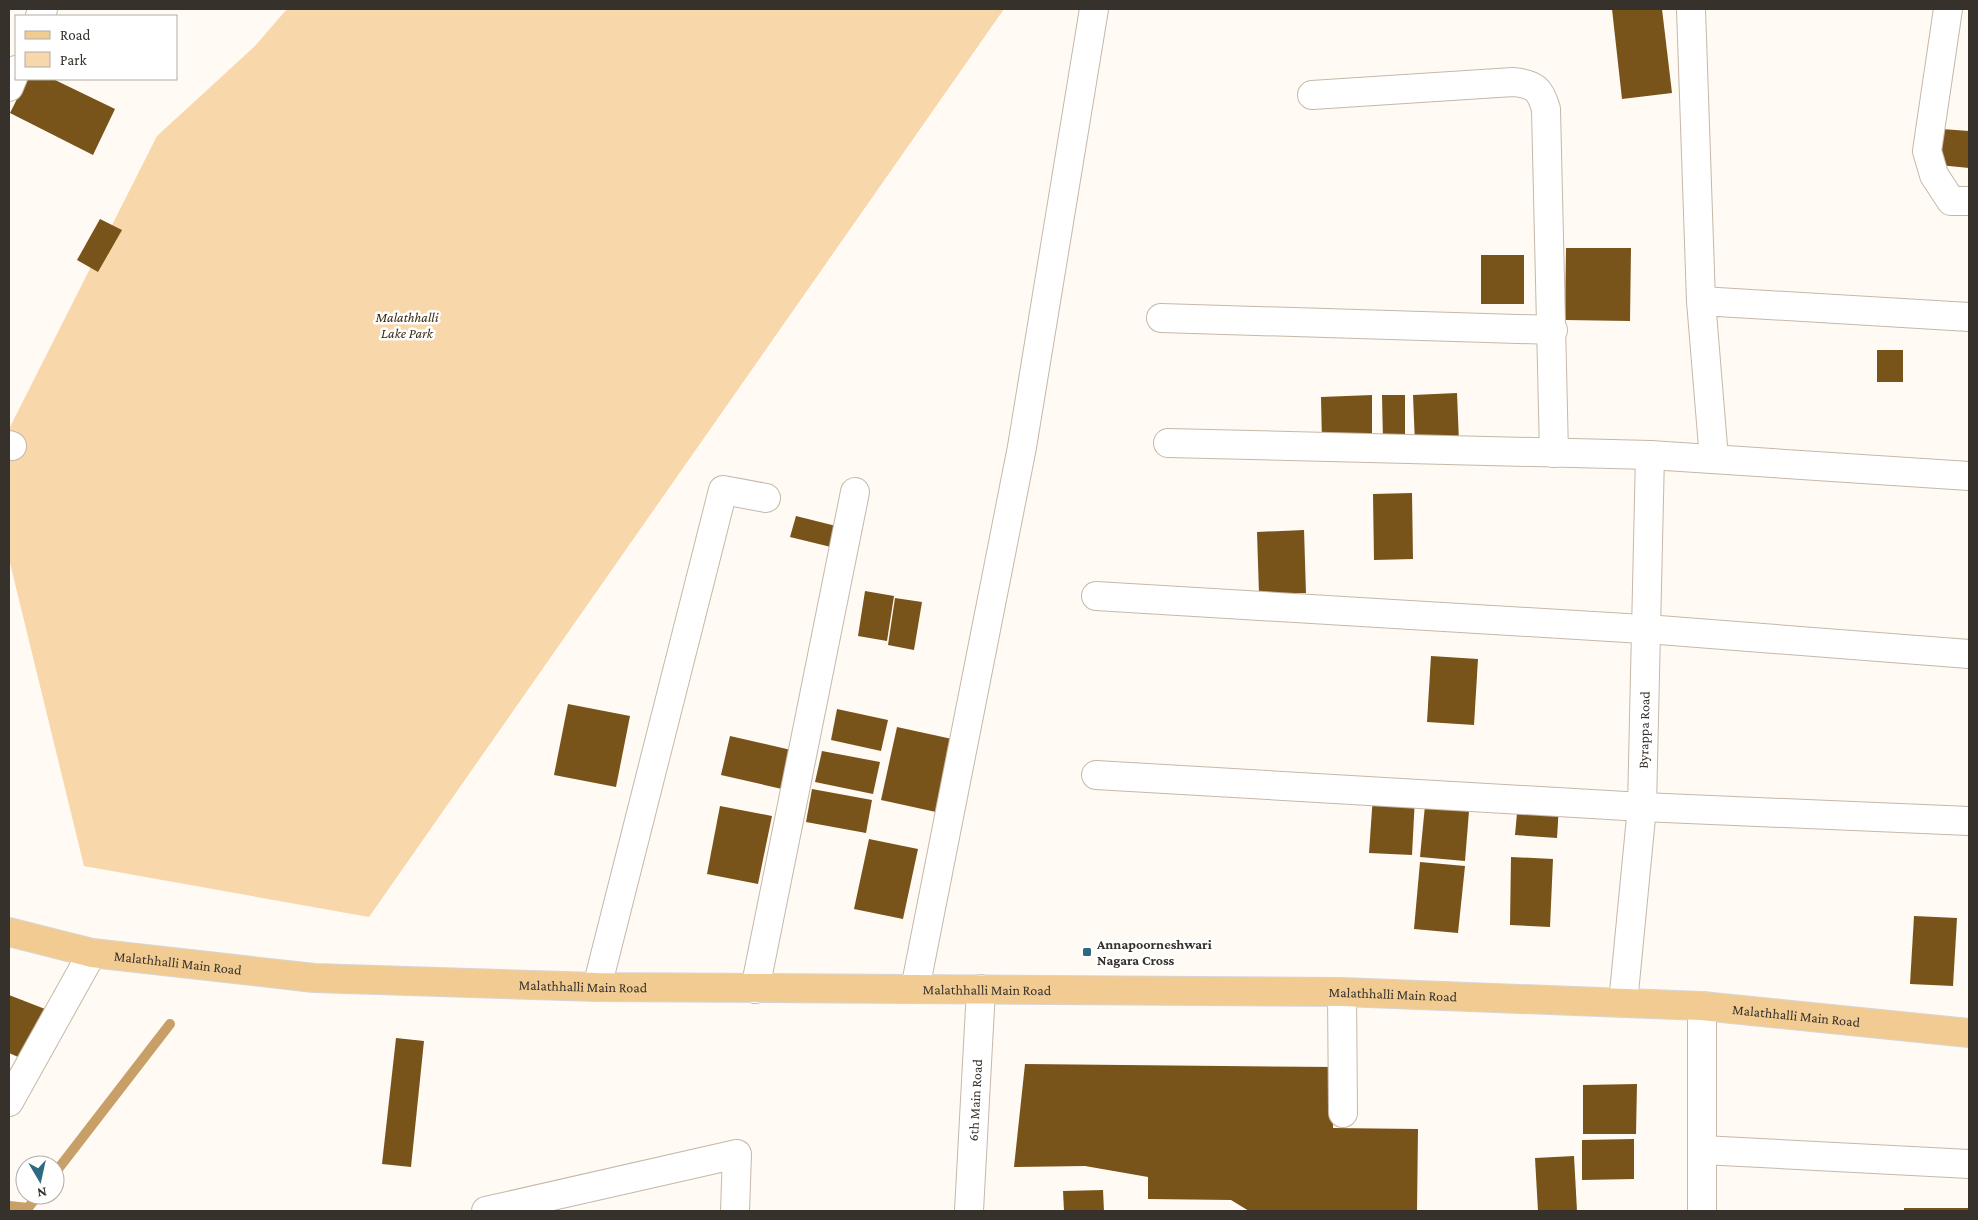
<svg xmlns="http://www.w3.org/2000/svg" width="1978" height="1220" font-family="'Crimson Pro',serif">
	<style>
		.green { fill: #f8d7aa }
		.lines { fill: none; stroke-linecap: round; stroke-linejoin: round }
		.stream { stroke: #c79f67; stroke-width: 10 }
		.building { fill: #79541a }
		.minor-casing { stroke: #c5b8a9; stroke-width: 30 }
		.major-casing { stroke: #d7d6d5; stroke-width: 30 }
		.minor { stroke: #fff; stroke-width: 28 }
		.major { stroke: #f1cb92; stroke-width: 28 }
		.poi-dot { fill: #2d6a81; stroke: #fff; stroke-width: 2 }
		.labels { text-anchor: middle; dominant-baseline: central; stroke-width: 5; stroke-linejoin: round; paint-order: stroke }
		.park-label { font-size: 14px; font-style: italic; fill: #3b2910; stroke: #fff }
		.street-label { font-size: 14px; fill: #36312b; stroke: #fff }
		.poi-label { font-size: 14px; font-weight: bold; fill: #36312b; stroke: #fff; text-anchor: start }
	</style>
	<rect width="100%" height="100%" fill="#fffaf3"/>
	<polygon class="green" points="287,9 1004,9 369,917 84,866 9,559 9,429 157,136 255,46"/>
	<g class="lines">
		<g class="stream">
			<polyline points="55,1173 170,1024"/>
			<polyline points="9,1206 28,1208 38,1195"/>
		</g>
	</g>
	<g class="building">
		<polygon points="1612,9 1662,9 1672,93 1622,99"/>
		<polygon points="27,79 53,79 115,109 93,155 10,113"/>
		<polygon points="1942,129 1969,131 1969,168 1939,165"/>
		<polygon points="100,219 122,230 98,272 77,260"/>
		<polygon points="1566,248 1631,248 1630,321 1565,320"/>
		<rect x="1481" y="255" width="43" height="49"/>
		<rect x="1877" y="350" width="26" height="32"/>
		<polygon points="1457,393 1459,442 1415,444 1413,395"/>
		<polygon points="1372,395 1372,441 1322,443 1321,397"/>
		<polygon points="1382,395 1405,395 1405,442 1383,442"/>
		<polygon points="1412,493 1413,559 1374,560 1373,494"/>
		<polygon points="796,516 836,526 831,547 790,537"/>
		<polygon points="1304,530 1306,593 1259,594 1257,532"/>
		<polygon points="865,591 894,596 887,641 858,636"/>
		<polygon points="895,598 922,602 914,650 888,645"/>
		<polygon points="1431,656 1478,659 1474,725 1427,722"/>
		<polygon points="568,704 630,716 616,787 554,775"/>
		<polygon points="837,709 888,720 881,751 831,740"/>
		<polygon points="897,727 952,739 936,812 881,800"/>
		<polygon points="730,736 791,750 782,789 721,775"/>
		<polygon points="822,751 880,762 873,794 815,782"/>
		<polygon points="812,789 872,800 866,833 806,822"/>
		<polygon points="1373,795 1415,797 1412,855 1369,853"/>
		<polygon points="1426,795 1470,799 1465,861 1420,857"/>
		<polygon points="1518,802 1559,805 1557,838 1515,835"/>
		<polygon points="720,806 772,816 758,884 707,874"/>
		<polygon points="869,839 918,849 903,919 854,909"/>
		<polygon points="1511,857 1553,859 1550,927 1510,925"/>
		<polygon points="1420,862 1465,866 1458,933 1414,929"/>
		<polygon points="1914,916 1957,918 1953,986 1910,984"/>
		<polygon points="9,995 45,1009 25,1060 9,1053"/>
		<polygon points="396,1038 424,1041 411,1167 382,1164"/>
		<polygon points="1025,1064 1334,1067 1333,1128 1418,1129 1417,1211 1249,1211 1231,1200 1148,1199 1148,1177 1085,1166 1014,1167"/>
		<polygon points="1637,1084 1636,1134 1583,1134 1583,1085"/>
		<polygon points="1634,1139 1634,1179 1582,1180 1582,1140"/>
		<polygon points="1574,1156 1577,1211 1538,1211 1535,1158"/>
		<polygon points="1103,1190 1104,1211 1064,1211 1063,1191"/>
		<rect x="1904" y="1208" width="65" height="3"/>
	</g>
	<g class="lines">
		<g class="minor-casing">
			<g id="minor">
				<polyline points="1691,9 1701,301"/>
				<polyline points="1948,9 1927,151 1934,175 1951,201 1969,201"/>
				<polyline points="40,16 43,9"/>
				<polyline points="9,87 16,70"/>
				<path d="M1312 95 1513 82C1535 84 1540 89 1546 109L1554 453"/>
				<polyline points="1161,318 1553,330"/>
				<polyline points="1168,443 1650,455 1969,476"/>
				<polyline points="9,445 12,446"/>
				<polyline points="1714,459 1701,301 1969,317"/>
				<polyline points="1096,596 1659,630 1969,654"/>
				<polyline points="1096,775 1642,807 1969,821"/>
				<polyline points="597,987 723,490 766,498"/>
				<polyline points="755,989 855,492"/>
				<polyline points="915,989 1022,447 1094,9"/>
				<polyline points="1342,992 1343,1113"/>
				<path id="s1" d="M1623 1003 1642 807 1650 455"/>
				<polyline points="1702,1006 1702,1211"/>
				<polyline points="9,1102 92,953"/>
				<polyline points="1702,1150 1969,1164"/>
				<polyline points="486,1211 737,1154 735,1211"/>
				<path id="s2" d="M969 1211 981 989"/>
			</g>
		</g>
		<g class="major-casing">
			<g id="major">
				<path id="s3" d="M9 932 92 953 314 978 597 987 1342 992 1702 1006 1969 1033"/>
			</g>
		</g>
		<use href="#minor" class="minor"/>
		<use href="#major" class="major"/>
	</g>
	<rect class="poi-dot" x="1082" y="947" width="10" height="10" rx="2.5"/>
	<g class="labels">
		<g class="park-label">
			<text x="407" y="317">Malathhalli<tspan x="407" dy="16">Lake Park</tspan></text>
		</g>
		<g class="street-label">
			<text stroke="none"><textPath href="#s1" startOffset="274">Byrappa Road</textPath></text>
			<text stroke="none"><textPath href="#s3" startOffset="172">Malathhalli Main Road</textPath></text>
			<text stroke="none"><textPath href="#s3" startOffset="578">Malathhalli Main Road</textPath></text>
			<text stroke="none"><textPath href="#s3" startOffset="982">Malathhalli Main Road</textPath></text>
			<text stroke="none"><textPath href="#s3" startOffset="1388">Malathhalli Main Road</textPath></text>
			<text stroke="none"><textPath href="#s3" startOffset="1792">Malathhalli Main Road</textPath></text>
			<text stroke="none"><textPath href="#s2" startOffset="111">6th Main Road</textPath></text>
		</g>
		<g class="poi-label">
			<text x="1097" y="944">Annapoorneshwari<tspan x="1097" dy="16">Nagara Cross</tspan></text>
		</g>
	</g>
	<rect width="1978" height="1220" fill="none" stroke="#36312b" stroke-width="20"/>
	<rect x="15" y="15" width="162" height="65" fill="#ffffff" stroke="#afadaa"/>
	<rect x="25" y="31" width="25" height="8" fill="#f1cb92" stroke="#afadaa"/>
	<text x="60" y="40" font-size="15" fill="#36312b">Road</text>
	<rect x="25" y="52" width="25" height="15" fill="#f8d7aa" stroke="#afadaa"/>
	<text x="60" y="65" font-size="15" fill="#36312b">Park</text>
	<g transform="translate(40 1180) rotate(171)"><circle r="24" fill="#ffffff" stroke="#afadaa"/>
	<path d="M0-4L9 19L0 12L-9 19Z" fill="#2d6a81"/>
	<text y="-8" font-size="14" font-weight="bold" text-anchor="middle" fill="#36312b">N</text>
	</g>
</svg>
